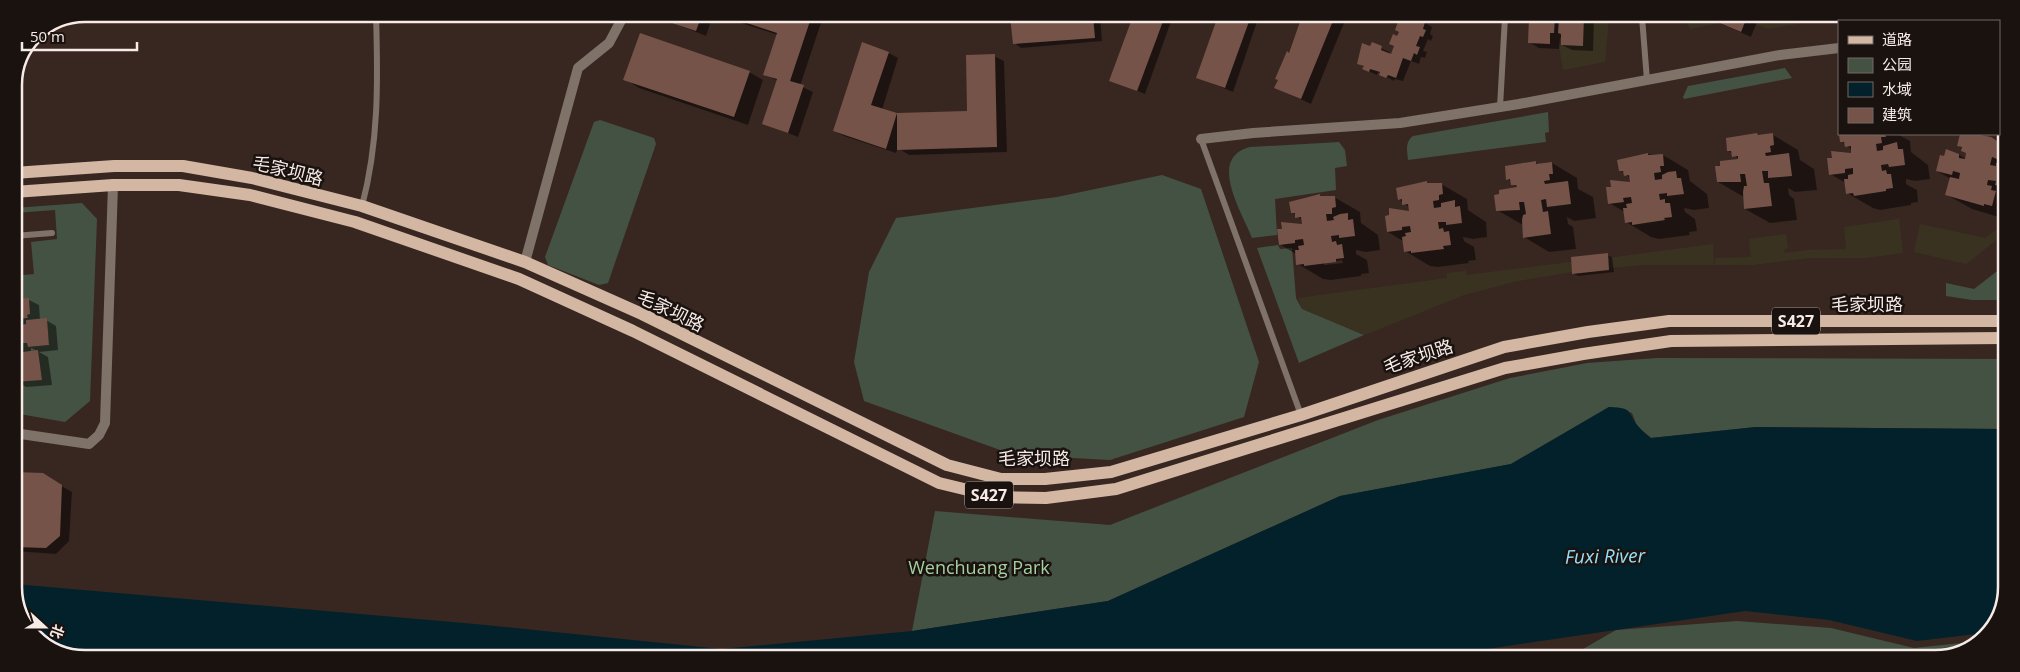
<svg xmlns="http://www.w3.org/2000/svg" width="2020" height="672" font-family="'Open Sans','Noto Sans SC',sans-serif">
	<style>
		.commercial { fill: #3a3221 }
		.green { fill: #445243 }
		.water { fill: #02212b }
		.shadow { fill: #0007; fill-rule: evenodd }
		.building { fill: #765348 }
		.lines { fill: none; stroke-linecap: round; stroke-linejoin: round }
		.lane { stroke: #7f7268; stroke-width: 6 }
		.street { stroke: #7f7268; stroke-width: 10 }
		.primary { stroke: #d3b7a3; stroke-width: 12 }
		.labels { text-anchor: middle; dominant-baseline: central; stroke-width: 5; stroke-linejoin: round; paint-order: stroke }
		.shield { fill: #1a120f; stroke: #b5aaa6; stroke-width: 1 }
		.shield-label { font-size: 16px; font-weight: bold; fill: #f7ebe7 }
		.street-label { font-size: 18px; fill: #f7ebe7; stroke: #1a120f }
		.park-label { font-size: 18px; fill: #a5d0a0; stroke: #1a120f }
		.water-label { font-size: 19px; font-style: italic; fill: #97dff9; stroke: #1a120f }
		.rim { fill: none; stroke: #f7ebe7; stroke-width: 2.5 }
	</style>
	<rect width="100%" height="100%" fill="#382721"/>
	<g class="commercial">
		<polygon points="1584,17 1609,17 1605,62 1563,70 1559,45 1583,46"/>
		<polygon points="1684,17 1723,17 1720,23 1690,29"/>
		<polygon points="1747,17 1837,17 1768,29 1745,20"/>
		<polygon points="1886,17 1957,17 1963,21 1899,21"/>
		<polygon points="1899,219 1903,253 1866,258 1810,258 1752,265 1715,265 1715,258 1751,257 1749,239 1786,234 1788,248 1784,250 1785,253 1808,250 1846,249 1844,227"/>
		<polygon points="2005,223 2005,233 1966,264 1914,252 1920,224 1985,238"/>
		<polygon points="1713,244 1714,265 1643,265 1609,268 1608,258"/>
		<polygon points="1571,262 1572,272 1518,281 1464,295 1365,335 1302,309 1298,298 1447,278 1447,273 1466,271 1466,275"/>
	</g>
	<g class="green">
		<polygon points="1785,68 1792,78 1684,99 1683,97 1688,86"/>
		<path d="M1548 112 1549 132 1545 133 1546 142 1408 160C1407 150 1405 142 1413 136Z"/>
		<polygon points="600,120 654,138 656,144 608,283 599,285 548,265 545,257 594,122"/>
		<path d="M1339 142 1345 150 1347 166 1335 168 1336 190 1275 199 1277 235 1252 238C1242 212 1207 158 1250 147Z"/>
		<polygon points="1162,175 1201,189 1259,362 1244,417 1110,460 1014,455 864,401 854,362 869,272 896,218 1057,197"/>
		<polygon points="82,203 97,219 90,401 65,422 14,413 14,368 15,382 42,379 38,350 22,352 22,343 27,343 28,347 49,345 47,319 26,320 26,324 20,325 19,319 28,318 27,315 30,314 29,299 14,299 14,276 34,274 31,242 57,239 55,210 14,213 14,208"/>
		<polygon points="1278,245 1280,249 1292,248 1296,298 1302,309 1364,335 1299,363 1257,248"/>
		<polygon points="2005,265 2005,300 1972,300 1946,296 1946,283 1974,289"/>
		<polygon points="1657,358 2004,359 2004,429 1756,427 1651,438 1637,426 1632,413 1609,407 1511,464 1340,496 1108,601 912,631 935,511 1110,525 1378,420 1510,378 1587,363"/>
		<polygon points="1737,621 1831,628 1914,648 1980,641 1935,658 1521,657 1583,649 1616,630"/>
	</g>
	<path class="water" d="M1609 407C1636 408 1626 413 1639 427 1642 431 1647 435 1651 438L1756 427 2004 429 2003 609 1985 633 1917 641 1829 620 1745 611 1487 649 1459 657 63 655 29 631 14 592V584L475 624 721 649 912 631 1108 601 1340 496 1511 464Z"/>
	<g class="shadow">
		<polygon points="676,15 713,15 706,36 674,23"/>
		<polygon points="717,15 815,15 822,20 800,86 813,92 798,137 763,123 778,81 764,74 778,35"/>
		<polygon points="1012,16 1100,16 1102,41 1021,48 1014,43"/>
		<polygon points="1134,16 1173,16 1145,94 1111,80"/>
		<polygon points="1220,16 1259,16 1233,92 1198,78"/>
		<polygon points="1303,16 1346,18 1311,104 1276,88"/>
		<polygon points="1406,16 1428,16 1425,23 1432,27 1430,34 1433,36 1431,41 1428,39 1423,51 1427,52 1425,58 1421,57 1419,64 1411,61 1403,81 1395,79 1394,81 1378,72 1377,75 1364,69 1365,67 1358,63 1372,44 1389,52 1388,54 1392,55"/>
		<polygon points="1530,17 1594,17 1593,51 1572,50 1562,45 1562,38 1560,38 1559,49 1539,48 1529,42"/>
		<polygon points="1706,17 1759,17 1751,37"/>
		<polygon points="1890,17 1921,17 1919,21 1896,21"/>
		<polygon points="889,53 898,58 882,110 897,115 968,113 994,56 1004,61 1007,152 909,155 898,148 896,153 844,136 834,131"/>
		<polygon points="749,72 763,80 748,125 639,88 625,79"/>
		<polygon points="1757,134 1761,136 1773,135 1798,150 1800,160 1814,169 1817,190 1795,192 1788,188 1789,195 1794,199 1797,220 1770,223 1745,209 1744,197 1718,182 1740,160 1729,151"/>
		<polygon points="1841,134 1897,134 1910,141 1911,152 1928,165 1930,179 1915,181 1906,179 1906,184 1917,190 1918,202 1911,203 1911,205 1880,210 1873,208 1847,193 1846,183 1830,174 1853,154 1852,150 1841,141"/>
		<polygon points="1991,139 2006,147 2005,219 1972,209 1947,195 1951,179 1937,171 1959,155 1966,159 1967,153 1959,146"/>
		<polygon points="1648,154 1663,155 1688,170 1690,181 1707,194 1709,208 1694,210 1684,208 1685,212 1695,219 1697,231 1689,232 1690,235 1659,239 1651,237 1626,222 1625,212 1609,203 1612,188 1611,181 1632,183 1631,179 1620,170"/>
		<polygon points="1536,163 1539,165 1552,163 1577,178 1578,189 1593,197 1596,218 1574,221 1567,217 1568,224 1573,227 1576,249 1549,252 1524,237 1523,225 1497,210 1519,189 1508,179"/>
		<polygon points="1427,183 1441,184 1467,199 1468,210 1486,222 1487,237 1473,239 1463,237 1464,241 1474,247 1476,260 1468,261 1469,263 1438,267 1430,266 1405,251 1403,241 1388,232 1410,212 1410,208 1399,199"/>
		<path d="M1334 197 1360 212 1361 223 1378 235 1380 250 1366 252 1356 250V254L1367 260 1369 273 1361 274V276L1331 280 1323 279 1298 264 1296 254 1281 245 1283 223 1303 225V221L1292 212 1323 198ZM1342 260 1343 263 1324 265V263Z"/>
		<polygon points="1607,255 1612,257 1614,272 1578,276 1573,273"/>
		<path d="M29 300 39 305 40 320H46L56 326 58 350 39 352 48 357 52 385 26 387 18 382V387L14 388V301ZM31 348 38 351 31 352Z"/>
		<polygon points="14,473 42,475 72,492 69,541 56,554 14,551"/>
	</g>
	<g class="building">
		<polygon points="675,15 702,15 696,31 672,23"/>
		<polygon points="723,15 812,15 790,81 804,85 788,133 762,124 777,79 763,75 777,33"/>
		<polygon points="1010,16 1093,16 1095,38 1013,44"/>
		<polygon points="1133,16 1165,16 1137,91 1109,81"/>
		<polygon points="1218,16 1251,16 1225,88 1196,78"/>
		<polygon points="1302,16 1335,16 1301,99 1274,88 1278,80 1275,79 1287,51 1289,53"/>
		<polygon points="1405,16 1419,16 1418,19 1425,22 1423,29 1426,30 1423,37 1420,36 1416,46 1420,47 1417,55 1414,53 1411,61 1403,58 1396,78 1388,75 1386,78 1379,75 1380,72 1370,69 1369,72 1362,69 1364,66 1357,64 1362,43 1370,46 1372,42 1382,46 1381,50 1391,54 1394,46 1389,44 1393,34 1397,36 1399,32 1395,30 1399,19 1403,21"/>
		<polygon points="1529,17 1555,17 1554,33 1550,33 1550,44 1528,43"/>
		<polygon points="1559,17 1584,17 1583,46 1561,45 1561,34 1558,33"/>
		<polygon points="1723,17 1747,17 1741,32 1720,23"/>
		<polygon points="640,33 750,71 734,117 623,80"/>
		<polygon points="862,42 889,52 871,105 897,113 886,149 833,131"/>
		<polygon points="995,54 997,147 897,150 897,113 967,111 966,55"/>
		<polygon points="1757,133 1758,135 1773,133 1774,145 1770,146 1771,152 1765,153 1766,156 1789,153 1792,176 1768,178 1768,171 1762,171 1764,183 1769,183 1772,206 1744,209 1743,192 1744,186 1747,186 1745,174 1740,174 1741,182 1717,182 1715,166 1720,166 1720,161 1738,159 1738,156 1732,157 1731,151 1727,151 1726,138"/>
		<polygon points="1839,134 1885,134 1886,137 1881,137 1882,143 1876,144 1877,151 1883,150 1883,146 1897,142 1898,149 1903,149 1905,165 1889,167 1888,164 1881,165 1882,171 1886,170 1887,174 1891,174 1893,188 1886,189 1886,191 1854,196 1853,193 1846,194 1844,179 1848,179 1848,175 1853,174 1853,168 1845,169 1845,173 1829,175 1827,158 1832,158 1831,151 1851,153 1851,146 1845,147 1844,142 1840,142"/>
		<polygon points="1960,134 1975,134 1991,137 1997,141 1997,143 2004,145 2002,153 1998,152 1997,159 1992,157 1990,165 1996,166 1996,163 2006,163 2005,187 1995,185 1996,181 1988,180 1987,185 1992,186 1991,190 1996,191 1992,206 1984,204 1984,206 1945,195 1950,177 1959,179 1960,173 1953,171 1952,175 1936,171 1940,155 1944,156 1946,149 1959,154 1959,158 1965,159 1966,153 1961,151 1962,147 1957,146"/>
		<polygon points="1648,153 1648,155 1663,154 1664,166 1660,166 1661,172 1654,173 1655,180 1662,179 1662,175 1668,172 1676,171 1677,178 1681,178 1684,194 1667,196 1667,193 1659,194 1660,200 1665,199 1665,203 1670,203 1672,217 1664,218 1665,220 1632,225 1632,222 1625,223 1623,208 1627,208 1626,204 1632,203 1631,197 1623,198 1624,202 1608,204 1606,187 1611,187 1610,180 1630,182 1629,175 1624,176 1623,171 1619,171 1617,160"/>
		<polygon points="1536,161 1536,164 1552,162 1553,174 1549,174 1550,180 1544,181 1545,184 1568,181 1571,204 1547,207 1546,199 1541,200 1543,212 1548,211 1551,234 1523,238 1522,220 1523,215 1526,214 1524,202 1519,202 1520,210 1496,211 1494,195 1499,194 1499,190 1517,187 1516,185 1511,185 1510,179 1506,180 1505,166"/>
		<polygon points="1427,181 1427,183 1442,183 1443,194 1439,195 1439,200 1433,201 1434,208 1441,207 1441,203 1455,200 1455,207 1460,206 1462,223 1446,225 1446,222 1438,222 1439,229 1443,228 1444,232 1449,231 1451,245 1443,246 1444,249 1411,253 1411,251 1404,252 1402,237 1406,236 1405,233 1411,232 1410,226 1402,227 1402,230 1387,232 1385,216 1389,215 1389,208 1409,211 1408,204 1402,205 1402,199 1398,200 1396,188"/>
		<polygon points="1320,194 1320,196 1335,196 1336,207 1332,208 1332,214 1326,214 1327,221 1334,220 1333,217 1340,214 1348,213 1348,220 1353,219 1355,236 1339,238 1339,235 1331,236 1332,242 1336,241 1337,245 1342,244 1344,258 1336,259 1336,262 1304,266 1304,264 1296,265 1295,250 1299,250 1298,246 1304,245 1303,239 1295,240 1295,243 1279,245 1277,229 1282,229 1281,222 1302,224 1301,217 1295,218 1295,213 1291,213 1289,202"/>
		<polygon points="1608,253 1609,270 1572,274 1571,257"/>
		<polygon points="29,298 30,314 27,315 28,318 19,319 20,325 26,324 26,320 47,318 49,345 28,347 27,343 22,343 22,352 38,350 42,380 15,382 14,299"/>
		<polygon points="14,472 43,473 62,485 60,536 46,548 14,547"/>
	</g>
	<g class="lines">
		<g class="lane">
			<polyline points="1642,17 1647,80"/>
			<polyline points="1500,107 1505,17"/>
			<polyline points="1201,139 1301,415"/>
			<path d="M362 206C379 142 378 80 376 14"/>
			<polyline points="14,236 52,233"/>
		</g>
		<g class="street">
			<polyline points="1999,75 2005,76"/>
			<polyline points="1201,139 1253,133 1400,123 1519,104 1780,55 1839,48"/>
			<polyline points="525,262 578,68 609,43 624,15"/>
			<polyline points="14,433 89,444 99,435 105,423 113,185"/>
		</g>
		<g class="primary">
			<polyline points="14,173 114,166 183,166 252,178 362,206 525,262 642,314 947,465 1001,479 1045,479 1111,472 1301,415 1504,347 1588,332 1669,321 2004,321"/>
			<polyline points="14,192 113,185 179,185 250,195 355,222 519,279 633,331 939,483 997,497 1046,498 1116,489 1505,368 1583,354 1671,341 2004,338"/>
		</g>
	</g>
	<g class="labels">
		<g class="shield">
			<rect x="1772" y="307.5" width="48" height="27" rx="4"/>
			<rect x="965" y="481.5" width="48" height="27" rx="4"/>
		</g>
		<g class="shield-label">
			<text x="1796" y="321">S427</text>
			<text x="989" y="495">S427</text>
		</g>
		<g class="street-label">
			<text transform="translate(288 170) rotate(14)">毛家坝路</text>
			<text x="1867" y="304">毛家坝路</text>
			<text transform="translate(671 310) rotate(26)">毛家坝路</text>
			<text transform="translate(1418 356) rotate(-18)">毛家坝路</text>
			<text x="1034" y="458">毛家坝路</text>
		</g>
		<g class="park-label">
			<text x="979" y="567">Wenchuang Park</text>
		</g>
		<g class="water-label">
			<text transform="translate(1605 556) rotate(-1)">Fuxi River</text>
		</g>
	</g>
	<path d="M0 0H2020V672H0ZM85 22H1935A63 63 0 0 1 1998 85V587A63 63 0 0 1 1935 650H85A63 63 0 0 1 22 587V85A63 63 0 0 1 85 22Z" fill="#1a120f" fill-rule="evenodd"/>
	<path class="rim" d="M85 22H1935A63 63 0 0 1 1998 85V587A63 63 0 0 1 1935 650H85A63 63 0 0 1 22 587V85A63 63 0 0 1 85 22Z"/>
	<rect x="1838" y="20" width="162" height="115" fill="#1a120f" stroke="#726965"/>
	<rect x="1848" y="36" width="25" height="8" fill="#d3b7a3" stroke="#726965"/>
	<text x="1882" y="45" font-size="15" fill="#f7ebe7">道路</text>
	<rect x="1848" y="58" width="25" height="15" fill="#445243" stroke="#726965"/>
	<text x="1882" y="70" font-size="15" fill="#f7ebe7">公园</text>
	<rect x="1848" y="82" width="25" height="15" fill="#02212b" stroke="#726965"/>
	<text x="1882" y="95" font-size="15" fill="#f7ebe7">水域</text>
	<rect x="1848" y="108" width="25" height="15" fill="#765348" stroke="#726965"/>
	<text x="1882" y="120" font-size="15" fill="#f7ebe7">建筑</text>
	<g transform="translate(45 627) rotate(111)" stroke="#1a120f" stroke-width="4" paint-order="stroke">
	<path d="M0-4L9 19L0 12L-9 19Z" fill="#f7ebe7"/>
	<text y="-8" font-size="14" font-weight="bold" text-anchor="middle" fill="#f7ebe7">北</text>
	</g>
	<path d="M22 42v8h115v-8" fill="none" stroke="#f7ebe7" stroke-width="2.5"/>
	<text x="30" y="42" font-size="15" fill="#f7ebe7" stroke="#1a120f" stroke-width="4" paint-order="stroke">50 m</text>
</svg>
